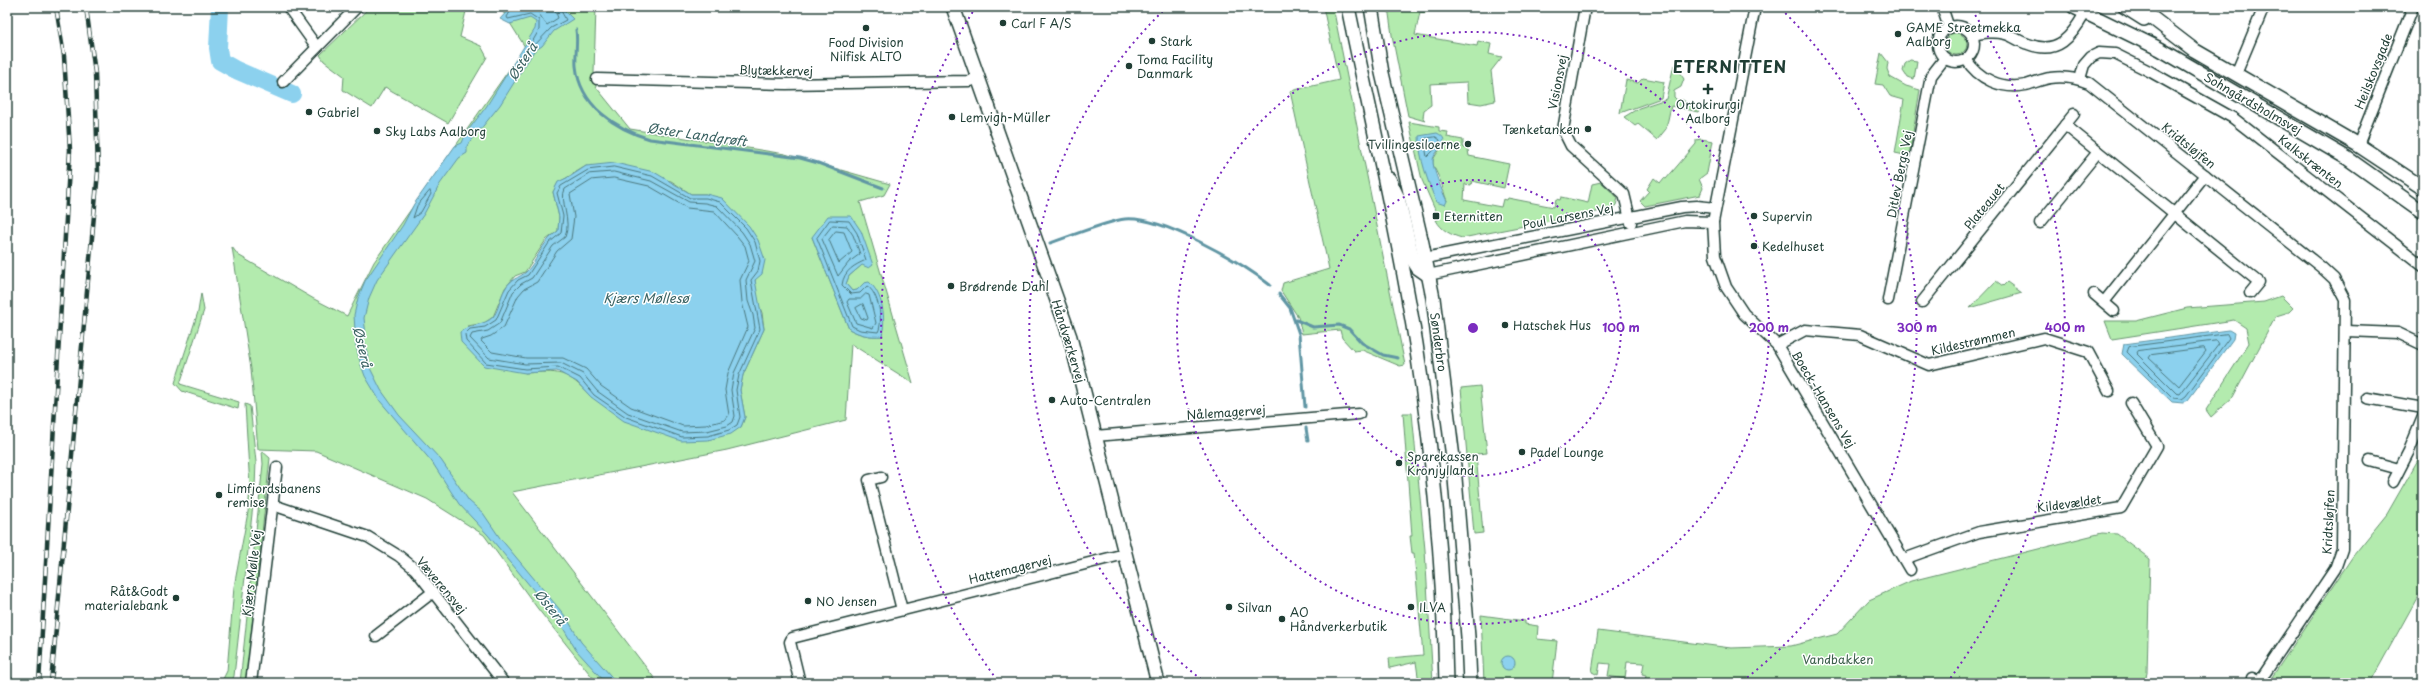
<svg xmlns="http://www.w3.org/2000/svg" width="2430" height="690" font-family="'Playpen Sans',sans-serif">
	<style>
		.green { fill: #b3ebae; stroke: #699471; fill-rule: evenodd }
		.water { fill: #8cd1ee; stroke: #6096a4 }
		.lines { fill: none; stroke-linecap: round; stroke-linejoin: round }
		.shore { stroke: #4b787e; stroke-width: 1 }
		.stream { stroke: #6096a4; stroke-width: 3 }
		.river { stroke: #8cd1ee; stroke-width: 18 }
		.minor-casing { stroke: #1f3d34; stroke-width: 13 }
		.tertiary-casing { stroke: #1f3d34; stroke-width: 16 }
		.minor { stroke: #fff; stroke-width: 10 }
		.tertiary { stroke: #fff; stroke-width: 13 }
		.rail-casing { stroke: #1f3d34; stroke-width: 4.5 }
		.rail { stroke: #fff; stroke-width: 3; stroke-dasharray: 9; stroke-linecap: butt }
		.ring { fill: none; stroke: #7b2cbf; stroke-width: 2; stroke-dasharray: 2 4 }
		.poi-dot { fill: #1f3d34; stroke: #fff; stroke-width: 1.5 }
		.labels { text-anchor: middle; dominant-baseline: central; stroke-width: 3; stroke-linejoin: round; paint-order: stroke }
		.poi-label { font-size: 12px; fill: #1f3d34; stroke: #fff; text-anchor: start }
		.street-label { font-size: 12px; fill: #1f3d34; stroke: #fff }
		.park-label { font-size: 12px; fill: #3d604c; stroke: #fff }
		.water-label { font-size: 13px; font-style: italic; fill: #3a6262; stroke: #fff }
		.district-label { font-size: 16px; font-weight: bold; letter-spacing: 1px; fill: #1f3d34; stroke: #fff }
		.centre { fill: #7b2cbf; stroke: #fff; stroke-width: 2 }
		.ring-label { font-size: 12px; text-anchor: middle; font-weight: bold; fill: #7b2cbf; stroke: #fff; stroke-width: 3; stroke-linejoin: round; paint-order: stroke }
	</style>
	<rect width="100%" height="100%" fill="#fff"/>
	<filter id="ink" filterUnits="userSpaceOnUse"><feTurbulence type="fractalNoise" baseFrequency=".025" numOctaves="2"/><feDisplacementMap in="SourceGraphic" scale="8" xChannelSelector="R" yChannelSelector="G"/><feConvolveMatrix kernelMatrix="1 2 1 2 8 2 1 2 1" color-interpolation-filters="sRGB"/></filter>
	<g filter="url(#ink)">
		<g class="green">
			<polygon points="370,7 467,7 460,37 481,46 487,57 448,123 385,87 372,108 343,90 344,76 324,61 320,55"/>
			<path d="M500 7H596L594 72 596 87 630 129 785 154 890 184 884 195 860 202 913 383 851 344 846 420 727 450 512 492 658 683H597L538 609 484 535 427 499 316 451 258 449 251 369 232 247 238 255 314 299 347 316 374 262 525 47ZM586 166 671 181 691 194H706L755 279 757 300 762 313 764 329 743 375 740 390 745 417 741 427 591 397C567 370 559 371 525 373L468 326 484 323 493 317 505 288 515 276 525 272 546 240 558 231 559 217 553 192 558 183ZM812 237 862 265 849 276 846 284 852 291 858 290 864 283 882 336C869 337 860 335 849 329Z"/>
			<polygon points="1323,7 1333,7 1405,365 1400,366 1362,350 1354,351 1342,338 1340,330 1302,334 1298,317 1281,291 1283,283 1329,269 1290,91 1339,80"/>
			<polygon points="1388,7 1426,7 1425,13 1420,12 1415,35 1477,46 1478,41 1491,44 1489,54 1502,57 1491,71 1495,101 1481,104 1468,102 1467,82 1430,84 1431,105 1424,110 1423,118 1425,121 1408,116 1392,35"/>
			<circle cx="1956" cy="44" r="11"/>
			<polygon points="1881,53 1888,62 1887,69 1890,77 1906,86 1920,90 1909,156 1895,153 1904,100 1890,96 1883,85 1875,84"/>
			<polygon points="1910,60 1917,61 1914,79 1907,77 1903,71 1905,64"/>
			<polygon points="1674,65 1684,79 1681,87 1674,91 1674,97 1677,100 1683,100 1693,108 1700,110 1699,112 1671,106 1666,129 1657,140 1638,124 1635,126 1624,117 1639,108 1666,99"/>
			<polygon points="1643,78 1664,82 1661,98 1620,113 1626,80 1638,83"/>
			<path d="M1409 122 1439 127V131L1448 132 1447 137 1463 140V147L1468 150 1469 156 1509 164 1504 188 1472 181 1471 185 1465 184 1464 200 1501 207 1503 199 1507 200 1508 198 1554 207 1556 199 1560 200 1561 197 1588 203 1592 184 1601 182 1618 198 1616 205 1612 209 1462 238C1451 235 1441 230 1436 220L1439 219 1422 180ZM1419 146H1443C1428 164 1432 161 1440 180 1443 187 1444 194 1447 201L1422 156Z"/>
			<polygon points="1701,139 1713,141 1707,173 1699,179 1703,188 1700,195 1645,206 1640,201 1649,191 1647,189 1654,178 1660,183 1664,178 1666,179 1696,144 1696,140"/>
			<polygon points="1996,281 2003,286 2007,282 2022,293 1970,308"/>
			<polygon points="201,293 204,310 180,384 239,402 238,409 182,391 175,383 198,312"/>
			<polygon points="2281,296 2293,308 2289,312 2276,316 2233,397 2211,417 2206,410 2249,343 2246,328 2234,320 2112,339 2105,321 2136,321 2187,308 2264,302"/>
			<polygon points="1480,386 1487,453 1476,454 1483,533 1474,534 1461,388"/>
			<polygon points="245,404 250,406 256,462 255,487 234,676 231,683 221,683 227,671 234,587 248,512 250,488"/>
			<polygon points="1403,413 1412,413 1425,550 1433,683 1419,683 1416,662 1390,668 1389,658 1423,655 1414,553 1412,553 1410,536 1412,536"/>
			<polygon points="262,451 270,458 246,683 240,683 263,464"/>
			<polygon points="2423,451 2423,587 2370,683 2268,683 2353,556 2387,514"/>
			<polygon points="2102,533 2117,534 2150,559 2147,673 2144,683 1645,683 1646,675 1642,674 1644,663 1627,662 1625,679 1608,676 1610,664 1600,663 1598,675 1592,672 1598,631 1731,648 1791,646 1837,634 1869,600 1911,581"/>
			<polygon points="1481,615 1525,621 1525,624 1538,626 1537,639 1557,641 1552,683 1484,683"/>
		</g>
		<g class="water">
			<polygon points="511,7 561,7 573,19 554,31 542,46 534,51 500,105 467,146 467,153 459,158 440,184 424,214 377,280 369,298 364,318 366,335 364,339 370,368 381,390 399,415 441,460 469,501 483,513 500,538 566,617 581,642 617,683 606,683 576,650 559,621 488,535 459,504 432,462 380,401 365,376 361,365 356,346 354,315 358,298 365,281 403,225 414,204 455,146 462,143 466,133 486,107 535,29 536,22 530,18 510,24 500,19"/>
			<path d="M1437 133C1454 141 1434 150 1433 160 1432 168 1443 193 1447 201L1445 205 1436 202C1428 181 1419 159 1419 136Z"/>
			<path d="M615 163 654 172 691 194H706L722 198 749 226 758 240 765 260 762 274 755 280 764 329 743 375 740 390 745 417 741 427 731 434 708 440 681 441 624 421 591 397 577 382 557 371 525 373 484 366 461 342 460 332C471 323 484 326 493 317 499 310 500 297 505 289 510 279 519 278 526 272 539 259 539 245 558 231L559 217 553 192 558 182 571 176 586 166Z"/>
			<path d="M828 216H851L861 231 873 265 869 268 862 265 849 276 846 284 852 291 857 290 864 283 869 282C883 294 886 318 882 336 869 337 860 335 849 329L812 237Z"/>
			<polygon points="2229,330 2234,333 2233,339 2188,400 2183,403 2172,402 2122,354 2124,344"/>
			<circle cx="1508" cy="663" r="7"/>
		</g>
		<g class="lines">
			<g class="shore">
				<polyline points="513,7 507,17 508,19 530,14 539,20 539,30 531,44 533,47 551,28 566,20 559,7"/>
				<path d="M518 7 520 11C539 6 537 13 547 25L558 18 554 7"/>
				<polygon points="1436,137 1440,140 1439,145 1427,157 1424,139"/>
				<polygon points="614,167 652,176 690,198 706,198 720,202 746,228 755,242 760,261 758,271 751,280 760,329 739,375 736,390 740,417 737,425 729,430 708,436 682,437 626,417 594,395 580,378 558,367 525,369 486,363 466,341 465,334 470,329 485,327 496,320 509,290 518,280 528,275 549,243 561,233 563,216 557,193 561,186 588,170"/>
				<path d="M614 172 651 181 689 202 705 203 717 206 742 232 750 244 755 261 746 280 748 301 753 315 755 328 734 373 731 390 735 416 733 422 727 426 707 431 682 432 628 413 597 391 583 374 561 363 525 364 489 358 470 338 472 334 488 331 500 323 513 292 521 284 532 278 553 246 565 237C572 221 559 200 565 189L589 174Z"/>
				<polygon points="614,178 649,186 687,208 714,211 737,236 745,246 749,261 740,280 742,302 748,327 728,373 725,390 729,415 725,420 706,425 683,426 631,407 601,386 586,369 563,358 526,358 492,352 481,341 482,339 491,336 504,327 518,296 524,289 537,282 557,251 571,239 574,217 570,194 592,180"/>
				<polygon points="430,191 431,194 421,212 413,218 417,206"/>
				<path d="M830 220 849 221 857 233 866 260C855 265 844 270 842 285L851 294 860 293 867 286C878 292 884 321 878 332L860 330 852 326 817 238Z"/>
				<polygon points="833,225 847,226 853,235 860,254 849,262 838,276 822,239"/>
				<polygon points="836,231 844,232 852,252 839,263 829,240"/>
				<polygon points="866,294 869,295 876,323 873,328 856,323 847,302 849,299 860,299"/>
				<polygon points="863,304 868,318 867,320 861,318 856,308"/>
				<polygon points="2227,334 2229,338 2186,396 2182,399 2173,398 2127,352 2129,347"/>
				<polygon points="2217,341 2219,344 2180,394 2176,393 2136,353 2137,351"/>
				<polygon points="2204,348 2206,351 2179,386 2149,358 2151,355"/>
			</g>
			<g class="stream">
				<path d="M576 30C578 42 575 54 576 66 580 106 616 129 650 139L800 158 818 163 883 188"/>
				<path d="M1050 243C1069 237 1107 221 1125 219 1162 216 1241 262 1270 285"/>
				<polyline points="1279,294 1290,308 1299,334 1305,407"/>
				<polyline points="1296,320 1313,327 1339,325 1349,329 1362,343 1383,355 1398,358"/>
				<polyline points="1306,428 1308,441"/>
			</g>
			<polyline class="river" points="220,7 218,48 220,61 236,70 292,94"/>
			<g class="minor-casing">
				<g id="minor">
					<polyline points="288,7 316,46"/>
					<polyline points="1585,7 1563,130 1571,146 1624,194 1631,223"/>
					<polyline points="1755,7 1713,222 1715,256 1726,287 1744,314 1777,345 1910,570"/>
					<polyline points="1942,7 1949,28"/>
					<circle cx="1956" cy="44" r="18"/>
					<path d="M1972 35C1983 33 1994 31 2005 34 2013 36 2020 42 2028 44 2058 56 2072 36 2085 13"/>
					<path d="M1966 59C1978 79 2002 90 2026 85 2034 83 2042 79 2050 78 2063 76 2076 78 2089 83L2321 267 2334 279 2345 300 2342 549 2335 569 2259 682 2252 678"/>
					<polyline points="2236,74 2264,7"/>
					<polyline points="597,79 786,84 969,81 978,79"/>
					<polyline points="2080,79 2084,65 2091,57 2099,53 2115,54 2151,72 2233,118 2423,266"/>
					<polyline points="283,82 357,7"/>
					<polyline points="2065,125 2259,282 2250,293"/>
					<polyline points="2358,145 2413,7"/>
					<polyline points="2040,223 2098,152"/>
					<polyline points="1425,258 1682,207 1697,206 1715,208"/>
					<polyline points="1428,275 1685,221 1713,222"/>
					<polyline points="2094,294 2114,311"/>
					<polyline points="1888,300 1931,76 1945,58"/>
					<polyline points="1922,302 2074,114"/>
					<polyline points="2104,302 2205,175"/>
					<polyline points="2346,331 2398,333 2423,345"/>
					<polyline points="1777,345 1805,330 1860,335 1929,365 2044,338 2088,352 2109,391"/>
					<polyline points="2367,398 2423,408"/>
					<polyline points="1095,436 1359,414"/>
					<polyline points="2370,461 2399,469"/>
					<polyline points="881,477 869,480 902,610"/>
					<polyline points="2393,482 2409,451 2423,417"/>
					<polyline points="273,505 368,537 399,556 415,569 504,683"/>
					<polyline points="1904,559 1979,532 2121,508 2157,446 2131,403"/>
					<polyline points="376,636 433,592"/>
					<polyline points="251,683 277,467"/>
					<polyline points="800,683 790,642 792,638 1125,554"/>
				</g>
			</g>
			<g class="tertiary-casing">
				<g id="tertiary">
					<polyline points="953,7 1070,337 1158,683"/>
					<path d="M1348 7C1371 119 1398 231 1416 344 1433 456 1444 570 1446 683"/>
					<polyline points="1371,7 1382,73 1422,243 1433,298 1454,466 1468,637 1470,683"/>
					<polyline points="2074,7 2160,49 2347,158 2423,212"/>
					<polyline points="2125,7 2144,19"/>
					<polyline points="2138,7 2194,50 2358,145 2423,188"/>
					<polyline points="1389,179 1398,198 1413,260 1418,268 1428,275"/>
				</g>
			</g>
			<use href="#minor" class="minor"/>
			<use href="#tertiary" class="tertiary"/>
			<g class="rail-casing">
				<g id="rail">
					<polyline points="39,683 70,150 64,56 56,7"/>
					<polyline points="51,683 98,172 95,73 86,7"/>
				</g>
			</g>
			<use href="#rail" class="rail"/>
		</g>
	</g>
	<g class="ring">
		<circle cx="1473" cy="328" r="148"/>
		<circle cx="1473" cy="328" r="296"/>
		<path d="M1206 683A444 444 0 0 1 1165 9M1781 9A444 444 0 0 1 1740 683"/>
		<path d="M997 680A592 592 0 0 1 974 10M1972 10A592 592 0 0 1 1949 680"/>
	</g>
	<g class="poi-dot">
		<circle cx="1003" cy="23" r="4"/>
		<circle cx="866" cy="28" r="4"/>
		<circle cx="1898" cy="34" r="4"/>
		<circle cx="1152" cy="41" r="4"/>
		<circle cx="1129" cy="66" r="4"/>
		<path d="M1706 83h4v4h4v4h-4v4h-4v-4h-4v-4h4z"/>
		<circle cx="309" cy="112" r="4"/>
		<circle cx="952" cy="117" r="4"/>
		<circle cx="1588" cy="129" r="4"/>
		<circle cx="377" cy="131" r="4"/>
		<circle cx="1468" cy="144" r="4"/>
		<rect x="1432" y="212" width="8" height="8" rx="2"/>
		<circle cx="1754" cy="216" r="4"/>
		<circle cx="1754" cy="246" r="4"/>
		<circle cx="951" cy="286" r="4"/>
		<circle cx="1505" cy="325" r="4"/>
		<circle cx="1052" cy="400" r="4"/>
		<circle cx="1522" cy="452" r="4"/>
		<circle cx="1399" cy="463" r="4"/>
		<circle cx="219" cy="495" r="4"/>
		<circle cx="176" cy="598" r="4"/>
		<circle cx="808" cy="601" r="4"/>
		<circle cx="1229" cy="607" r="4"/>
		<circle cx="1411" cy="607" r="4"/>
		<circle cx="1282" cy="619" r="4"/>
	</g>
	<g class="labels">
		<g class="poi-label">
			<text x="1011" y="23">Carl F A/S</text>
			<text x="1906" y="27">GAME Streetmekka<tspan x="1906" dy="14">Aalborg</tspan></text>
			<text x="1160" y="41">Stark</text>
			<text x="866" y="42" text-anchor="middle">Food Division<tspan x="866" dy="14">Nilfisk ALTO</tspan></text>
			<text x="1137" y="59">Toma Facility<tspan x="1137" dy="14">Danmark</tspan></text>
			<text x="1708" y="104" text-anchor="middle">Ortokirurgi<tspan x="1708" dy="14">Aalborg</tspan></text>
			<text x="317" y="112">Gabriel</text>
			<text x="960" y="117">Lemvigh-Müller</text>
			<text x="1580" y="129" text-anchor="end">Tænketanken</text>
			<text x="385" y="131">Sky Labs Aalborg</text>
			<text x="1460" y="144" text-anchor="end">Tvillingesiloerne</text>
			<text x="1444" y="216">Eternitten</text>
			<text x="1762" y="216">Supervin</text>
			<text x="1762" y="246">Kedelhuset</text>
			<text x="959" y="286">Brødrende Dahl</text>
			<text x="1513" y="325">Hatschek Hus</text>
			<text x="1060" y="400">Auto-Centralen</text>
			<text x="1530" y="452">Padel Lounge</text>
			<text x="1407" y="456">Sparekassen<tspan x="1407" dy="14">Kronjylland</tspan></text>
			<text x="227" y="488">Limfjordsbanens<tspan x="227" dy="14">remise</tspan></text>
			<text x="168" y="591" text-anchor="end">Råt&amp;Godt<tspan x="168" dy="14">materialebank</tspan></text>
			<text x="816" y="601">NO Jensen</text>
			<text x="1237" y="607">Silvan</text>
			<text x="1419" y="607">ILVA</text>
			<text x="1290" y="612">AO<tspan x="1290" dy="14">Håndverkerbutik</tspan></text>
		</g>
		<g class="street-label">
			<text transform="translate(776 70) rotate(1)">Blytækkervej</text>
			<text transform="translate(2373 71) rotate(-68)">Heilskovsgade</text>
			<text transform="translate(1557 82) rotate(-79)">Visionsvej</text>
			<text transform="translate(2253 103) rotate(30)">Sohngårdsholmsvej</text>
			<text transform="translate(2189 145) rotate(39)">Kridtsløjfen</text>
			<text transform="translate(2311 161) rotate(38)">Kalkskrænten</text>
			<text transform="translate(1899 174) rotate(-79)">Ditlev Bergs Vej</text>
			<text transform="translate(1984 206) rotate(-51)">Plateauet</text>
			<text transform="translate(1568 216) rotate(-11)">Poul Larsens Vej</text>
			<text transform="translate(1069 341) rotate(73)">Håndværkervej</text>
			<text transform="translate(1973 341) rotate(-13)">Kildestrømmen</text>
			<text transform="translate(1439 342) rotate(82)">Sønderbro</text>
			<text transform="translate(1824 399) rotate(59)">Boeck-Hansens Vej</text>
			<text transform="translate(1226 412) rotate(-4)">Nålemagervej</text>
			<text transform="translate(2069 503) rotate(-8)">Kildevældet</text>
			<text transform="translate(2328 522) rotate(-87)">Kridtsløjfen</text>
			<text transform="translate(1010 569) rotate(-14)">Hattemagervej</text>
			<text transform="translate(251 573) rotate(-83)">Kjærs Mølle Vej</text>
			<text transform="translate(442 585) rotate(50)">Væverensvej</text>
		</g>
		<g class="park-label">
			<text x="1838" y="659">Vandbakken</text>
		</g>
		<g class="water-label">
			<text transform="translate(522 61) rotate(-57)">Østerå</text>
			<text transform="translate(697 134) rotate(8)">Øster Landgrøft</text>
			<text x="646" y="297">Kjærs Møllesø</text>
			<text transform="translate(363 347) rotate(77)">Østerå</text>
			<text transform="translate(551 607) rotate(51)">Østerå</text>
		</g>
		<g class="district-label">
			<text x="1730" y="66">ETERNITTEN</text>
		</g>
	</g>
	<circle cx="1473" cy="328" r="6" class="centre"/>
	<g class="ring-label">
		<text x="1621" y="332">100 m</text>
		<text x="1769" y="332">200 m</text>
		<text x="1917" y="332">300 m</text>
		<text x="2065" y="332">400 m</text>
	</g>
	<rect width="2430" height="690" fill="none" stroke="#fff" stroke-width="24"/>
	<rect x="12" y="12" width="2406" height="666" fill="none" stroke="#1f3d34" stroke-width="1.5" filter="url(#ink)"/>
</svg>
